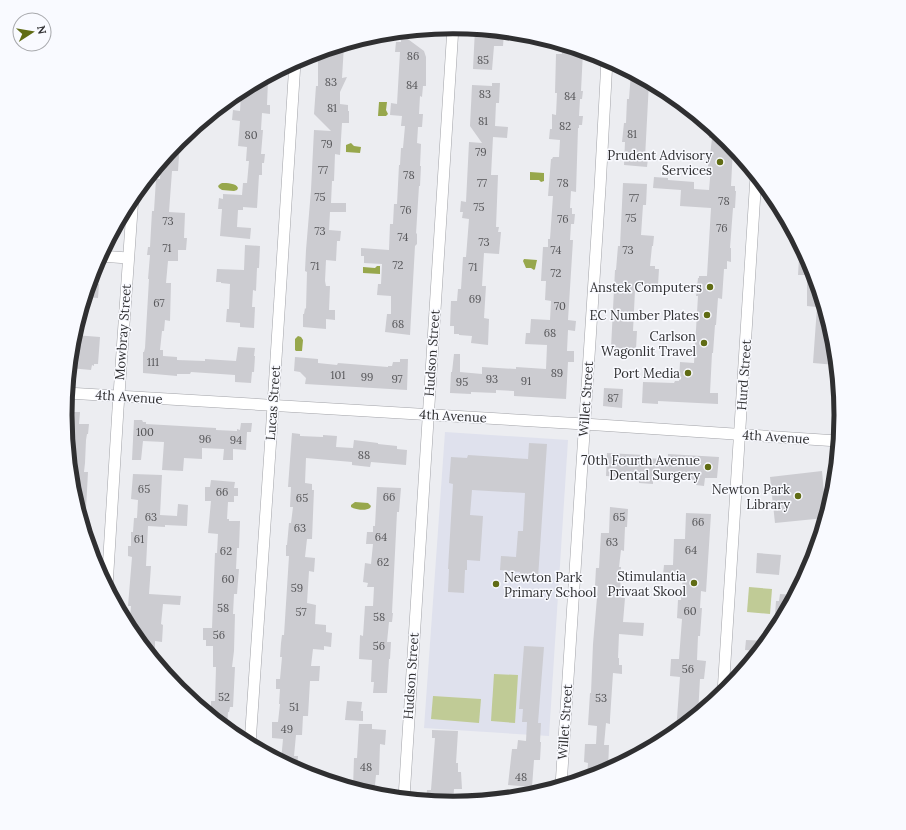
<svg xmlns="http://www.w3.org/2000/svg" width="906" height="830" font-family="Lora,serif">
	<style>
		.built { fill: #dfe1ed }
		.green { fill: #c0cb96 }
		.water { fill: #97a74c }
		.building { fill: #ccccd1 }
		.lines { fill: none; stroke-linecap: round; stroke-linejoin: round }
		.minor-casing { stroke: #a2a3a8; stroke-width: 12 }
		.minor { stroke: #fff; stroke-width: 11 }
		.poi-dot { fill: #606c14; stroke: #f9faff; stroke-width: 1.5 }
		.labels { text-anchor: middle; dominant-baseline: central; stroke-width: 3; stroke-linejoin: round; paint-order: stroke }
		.number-label { font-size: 11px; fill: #565659 }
		.poi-label { font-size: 13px; fill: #2f2f31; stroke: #f9faff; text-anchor: end }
		.street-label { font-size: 13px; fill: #2f2f31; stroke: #f9faff }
		.rim { fill: none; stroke: #2f2f31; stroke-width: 5 }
	</style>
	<rect width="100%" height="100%" fill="#ecedf1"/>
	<polygon class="built" points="445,432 568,440 549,736 424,728"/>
	<g class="green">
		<polygon points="749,587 772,589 770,614 747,612"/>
		<polygon points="494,674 518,675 515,723 491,721"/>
		<polygon points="433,696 481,699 479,723 431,719"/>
	</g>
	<g class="water">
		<polygon points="379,102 387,102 386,110 388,114 386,116 378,116"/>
		<polygon points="351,143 354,146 361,147 360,153 346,152 346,145"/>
		<polygon points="530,172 544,173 544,181 541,182 539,180 530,180"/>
		<path d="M222 183C227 183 236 183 238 188L237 190 234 191 222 190 219 188 218 186 220 184Z"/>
		<polygon points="524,259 537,260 535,269 534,270 531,268 526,268 523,261"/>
		<polygon points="377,266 380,266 380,274 363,273 363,267 375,268"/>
		<polygon points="298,336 301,337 303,340 302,351 296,351 295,350 295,339"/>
		<path d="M355 502 368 503 371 506 370 508C366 511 356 510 351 507V505Z"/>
	</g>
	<g class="building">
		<polygon points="475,29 504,32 503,46 494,46 492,70 473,69"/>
		<polygon points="401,34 424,51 426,57 426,86 423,86 422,97 420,96 419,114 423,114 422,127 418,127 417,143 421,144 420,166 421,166 420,186 419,186 416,234 417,233 417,244 415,246 410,335 385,332 387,314 391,314 391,296 377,295 378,284 381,284 382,264 364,263 364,256 361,256 361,248 389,250 390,224 393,224 394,204 397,204 399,165 400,165 401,148 403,148 405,126 401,126 402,116 390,115 391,103 397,104 400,52 395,52 396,42 401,42"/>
		<polygon points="344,45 342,78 347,77 340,92 340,104 348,105 348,111 349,111 349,123 342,123 340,155 335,154 334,181 332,181 331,203 346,203 346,212 330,212 329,230 341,231 340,241 337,241 336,261 326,260 325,281 326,286 330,286 329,310 335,310 335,320 326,319 326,329 303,327 303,314 304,314 305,308 306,309 307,272 305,271 306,250 311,190 314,130 331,131 314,114 316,86 318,86 318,54 322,54 322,51"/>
		<polygon points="562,45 583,51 581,91 583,91 582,99 580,99 579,116 583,116 582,125 579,125 579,128 578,128 576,192 571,191 570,208 572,208 572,214 575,214 574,224 571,224 570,240 573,240 568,320 576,321 575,331 568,330 567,351 574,351 574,362 568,362 566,399 514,396 514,391 496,390 496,393 471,392 471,394 450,393 451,372 452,372 454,354 460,354 460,372 482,374 482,367 516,369 516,367 546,369 547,345 525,344 526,333 530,333 531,319 550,320 551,301 545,300 546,281 541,281 543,247 548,247 548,239 550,239 553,196 548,196 551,159 552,159 553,157 559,157 560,140 549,139 550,129 552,129 552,114 556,115 557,93 555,93 556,54 562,54"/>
		<polygon points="631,72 649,82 645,158 648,158 647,167 624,165 625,142 622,142 624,123 626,123 627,99 629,99"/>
		<polygon points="268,76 267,81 268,81 267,105 270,105 270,114 262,113 261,130 263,130 261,154 265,154 264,163 262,163 262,175 259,175 257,208 243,207 243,210 238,210 237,227 251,228 250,239 220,236 222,209 218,209 219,198 223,199 223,194 242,195 243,183 247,183 249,161 246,161 247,147 238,146 240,121 232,120 233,110 240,111 241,94 251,95 252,85"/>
		<polygon points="492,83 500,83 499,103 496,103 495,126 508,127 507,138 493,137 491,175 498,175 496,227 499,227 498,232 501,232 499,254 484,253 482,286 486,286 484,318 489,319 488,345 471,343 472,336 459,335 459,334 454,334 454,326 450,326 451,301 457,301 458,289 461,289 463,257 466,257 469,219 462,218 463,212 460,212 461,201 466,202 469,142 482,143 470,126 472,85 492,86"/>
		<polygon points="710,126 728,141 733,148 731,186 735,186 735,191 736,191 735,208 733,208 730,248 731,248 731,262 727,261 727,269 724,269 722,299 718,298 716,325 715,325 713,353 712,353 710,393 718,393 718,404 658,401 658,404 642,403 643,382 674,383 675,381 679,381 680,362 694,363 698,296 696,296 698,278 699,278 699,276 707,276 711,208 680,206 681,190 653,188 654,177 668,178 668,180 694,182 694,189 709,190 711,167 708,167 709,156 710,156 712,138 709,138"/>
		<polygon points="180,140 178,171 172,171 169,212 185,213 184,238 187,238 186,250 178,250 178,261 168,261 166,283 171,283 170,321 165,320 164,331 162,331 160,350 163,350 163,356 177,357 177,360 205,361 205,359 236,361 238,347 255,348 254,356 255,356 254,372 252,372 251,383 235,382 235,375 191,372 190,374 177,374 177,376 143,373 143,352 144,352 145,348 149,279 148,279 150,255 147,255 148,247 150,247 152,211 154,211 156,179 160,179 161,162"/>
		<polygon points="623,183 647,184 646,205 643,205 641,235 654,236 653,246 652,246 650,266 655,266 655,269 659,269 658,285 643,284 641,285 641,286 638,286 638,291 635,290 633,331 637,331 636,349 611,348 615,270 616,270 618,246 620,246"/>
		<polygon points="245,245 260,246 259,268 257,268 256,291 253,290 252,307 255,307 254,328 240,327 240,323 226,322 227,309 229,309 230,284 221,283 221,282 216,282 217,269 244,270"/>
		<polygon points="799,258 807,259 812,267 834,340 836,365 813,363 817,307 807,306 807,275 798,275"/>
		<polygon points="90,283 99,284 98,298 85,297"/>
		<polygon points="74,335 100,337 98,364 94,364 94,366 92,365 91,370 70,368 72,339"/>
		<polygon points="295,357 318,359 318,363 337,365 338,363 388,367 388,366 392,366 393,362 400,362 400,359 408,359 407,390 305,384 306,378 300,372 294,371"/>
		<polygon points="604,388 623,389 622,408 603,406"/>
		<polygon points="69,412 80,412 79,424 89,424 88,434 87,434 86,440 85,463 84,472 88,472 85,528 84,528 72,490 68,446 69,446 70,424 68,423"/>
		<polygon points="134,420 142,420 143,422 146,422 146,424 216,428 216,430 237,431 237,429 240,430 241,423 252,423 251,432 247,432 246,450 233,449 233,460 223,460 224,449 202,448 202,459 184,458 183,471 162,470 164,442 143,441 141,460 132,460"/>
		<polygon points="292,433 300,434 300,436 323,437 323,435 337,436 336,447 353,448 354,440 378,443 378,444 397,446 397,449 407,450 406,465 371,462 370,467 352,465 352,462 306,458 305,483 312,484 312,490 314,490 312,539 307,539 305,557 315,558 314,572 309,571 307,603 316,605 315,624 326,625 326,632 332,633 331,647 324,646 324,650 313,649 311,666 320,666 319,681 310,681 308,716 303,716 302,735 296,735 294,756 298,756 297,770 281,761 283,739 272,738 272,722 278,722 280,704 279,704 280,689 276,689 276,679 280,679 282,657 280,657 281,643 282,635 284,635 289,556 286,556 286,545 287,545 289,523 291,523 293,507 290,507 291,487 288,487"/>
		<polygon points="529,443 547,444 538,578 520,577 520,572 500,570 501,556 516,557 518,531 523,531 525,493 472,490 470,515 483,516 480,561 467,560 467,570 465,570 464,593 448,592 449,569 448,569 453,484 449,483 451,457 467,458 468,455 528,459"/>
		<polygon points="607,453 644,455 643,458 668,459 668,454 719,457 717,478 705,478 704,486 696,485 697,480 653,477 653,484 639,483 639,478 606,476"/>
		<polygon points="822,471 826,514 825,518 775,523 770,477"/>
		<polygon points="133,474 162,475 160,515 177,516 178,504 188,505 187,526 165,525 165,527 148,526 146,566 151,566 149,594 181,596 180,605 163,604 161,624 163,625 162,642 155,641 155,649 145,648 129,629 131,606 128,606 132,557 128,556 128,546 131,546 131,532 133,532 134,518 137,518 138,500 131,499"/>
		<polygon points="211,480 235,482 234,488 238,488 238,496 234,496 234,502 228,502 227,519 229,519 229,521 240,521 239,548 237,548 236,569 239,569 237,594 234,594 233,614 235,614 234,651 232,667 235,667 233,707 230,707 229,712 228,712 227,729 211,716 211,701 215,701 216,667 213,667 213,646 206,646 206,640 203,640 203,628 212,628 215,553 217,553 218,534 208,533 211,501 205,501 205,487 210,487"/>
		<polygon points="377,487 401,488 399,512 397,512 392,613 393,613 392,622 389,622 387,642 391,642 390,659 389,659 387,693 373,693 374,682 371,682 372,660 359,659 360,635 363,636 365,606 373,606 374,587 367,587 368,583 363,582 365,563 371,564 373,544 366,544 367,532 373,532 373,526 375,526"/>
		<polygon points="610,507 628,509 627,527 625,527 624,551 621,550 619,567 621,567 620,597 625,598 623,622 644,623 643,636 619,634 618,658 619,658 619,665 622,665 622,674 613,673 610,719 610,724 606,723 604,745 609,745 608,770 601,774 587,778 588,763 584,762 585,744 596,744 597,726 588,725 590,693 591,693 593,644 598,586 595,586 596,568 599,568 601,533 609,533"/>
		<polygon points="686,513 711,514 706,592 701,591 700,608 702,608 700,636 698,636 697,660 706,661 704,679 700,679 698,714 676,732 680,677 670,676 671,659 679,659 682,619 677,618 678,600 681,600 683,576 663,575 664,565 673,565 674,539 685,539"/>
		<polygon points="757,553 781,555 779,575 756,573"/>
		<polygon points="780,594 795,595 784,615 775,615 776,601 779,601"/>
		<polygon points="746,640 767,641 759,651 745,650"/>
		<polygon points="524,646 544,647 538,723 541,723 540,742 541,742 540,760 534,760 532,787 508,785 512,749 517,749 518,740 526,741 527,722 522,722 523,709 519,709"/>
		<polygon points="347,701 362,702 361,711 363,711 363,721 345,720"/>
		<polygon points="359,724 372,724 372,729 386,730 385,745 380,744 379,775 376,775 374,795 353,788 354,758 357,758"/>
		<polygon points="432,730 458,731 456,763 458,763 458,772 461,772 462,789 454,789 453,803 426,800 427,790 431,790 435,738 432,738"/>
	</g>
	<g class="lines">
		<g class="minor-casing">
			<g id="minor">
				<polyline points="100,256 128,258"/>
				<polyline points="67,393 584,424 838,441"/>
				<polyline points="107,587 118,409 133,196"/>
				<polyline points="723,693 756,176"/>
				<path d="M250 744C265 517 282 289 295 62"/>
				<polyline points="561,786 600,188 607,60"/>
				<polyline points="404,798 453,27"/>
			</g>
		</g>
		<use href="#minor" class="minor"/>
	</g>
	<g class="poi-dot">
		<circle cx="720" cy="162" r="4"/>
		<circle cx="710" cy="287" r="4"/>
		<circle cx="707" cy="315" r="4"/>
		<circle cx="704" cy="343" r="4"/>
		<circle cx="688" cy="373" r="4"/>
		<circle cx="708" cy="467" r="4"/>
		<circle cx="798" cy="496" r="4"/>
		<circle cx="694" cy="583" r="4"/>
		<circle cx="496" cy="584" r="4"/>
	</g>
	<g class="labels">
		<g class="number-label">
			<text x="413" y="56">86</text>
			<text x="483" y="60">85</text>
			<text x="331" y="82">83</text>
			<text x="412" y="85">84</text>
			<text x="485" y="94">83</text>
			<text x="570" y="96">84</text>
			<text x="332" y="108">81</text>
			<text x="483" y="121">81</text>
			<text x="565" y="126">82</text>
			<text x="632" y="134">81</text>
			<text x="251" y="135">80</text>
			<text x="327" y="144">79</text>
			<text x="481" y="152">79</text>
			<text x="323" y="170">77</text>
			<text x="409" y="175">78</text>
			<text x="482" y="183">77</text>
			<text x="563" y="183">78</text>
			<text x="320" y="197">75</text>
			<text x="634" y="198">77</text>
			<text x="724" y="201">78</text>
			<text x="479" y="207">75</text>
			<text x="406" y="210">76</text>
			<text x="631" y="218">75</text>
			<text x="563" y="219">76</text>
			<text x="168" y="221">73</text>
			<text x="722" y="228">76</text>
			<text x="320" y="231">73</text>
			<text x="403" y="237">74</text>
			<text x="484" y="242">73</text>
			<text x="167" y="248">71</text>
			<text x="556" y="250">74</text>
			<text x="628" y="250">73</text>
			<text x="398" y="265">72</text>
			<text x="315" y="266">71</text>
			<text x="473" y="267">71</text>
			<text x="556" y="273">72</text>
			<text x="475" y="299">69</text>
			<text x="159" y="303">67</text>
			<text x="560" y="306">70</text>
			<text x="398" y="324">68</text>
			<text x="550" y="333">68</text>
			<text x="153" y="362">111</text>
			<text x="557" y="373">89</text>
			<text x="338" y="375">101</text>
			<text x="367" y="377">99</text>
			<text x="397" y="379">97</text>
			<text x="492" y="379">93</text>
			<text x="526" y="381">91</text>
			<text x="462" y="382">95</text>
			<text x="613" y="398">87</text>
			<text x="145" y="432">100</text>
			<text x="205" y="439">96</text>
			<text x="236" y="440">94</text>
			<text x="364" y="455">88</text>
			<text x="144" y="489">65</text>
			<text x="222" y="492">66</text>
			<text x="389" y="497">66</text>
			<text x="302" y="498">65</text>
			<text x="151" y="517">63</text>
			<text x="619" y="517">65</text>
			<text x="698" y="522">66</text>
			<text x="300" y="528">63</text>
			<text x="381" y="537">64</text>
			<text x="139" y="539">61</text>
			<text x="612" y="542">63</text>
			<text x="691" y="550">64</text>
			<text x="226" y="551">62</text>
			<text x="383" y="562">62</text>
			<text x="228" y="579">60</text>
			<text x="297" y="588">59</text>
			<text x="223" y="608">58</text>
			<text x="690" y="611">60</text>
			<text x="301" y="612">57</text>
			<text x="379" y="617">58</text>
			<text x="219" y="635">56</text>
			<text x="379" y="646">56</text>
			<text x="688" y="669">56</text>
			<text x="224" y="697">52</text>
			<text x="601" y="698">53</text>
			<text x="294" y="707">51</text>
			<text x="287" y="729">49</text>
			<text x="366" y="767">48</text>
			<text x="521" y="777">48</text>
		</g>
		<g class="poi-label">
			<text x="712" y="155">Prudent Advisory<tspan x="712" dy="15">Services</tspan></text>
			<text x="702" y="287">Anstek Computers</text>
			<text x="699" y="315">EC Number Plates</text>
			<text x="696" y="336">Carlson<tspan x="696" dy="15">Wagonlit Travel</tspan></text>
			<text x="680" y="373">Port Media</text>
			<text x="700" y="460">70th Fourth Avenue<tspan x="700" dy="15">Dental Surgery</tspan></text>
			<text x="790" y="489">Newton Park<tspan x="790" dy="15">Library</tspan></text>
			<text x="686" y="576">Stimulantia<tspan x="686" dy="15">Privaat Skool</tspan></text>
			<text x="504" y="577" text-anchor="start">Newton Park<tspan x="504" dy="15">Primary School</tspan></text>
		</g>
		<g class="street-label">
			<text transform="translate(123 332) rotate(-86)">Mowbray Street</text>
			<text transform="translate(432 353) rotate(-86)">Hudson Street</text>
			<text transform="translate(744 375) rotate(-86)">Hurd Street</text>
			<text transform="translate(129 397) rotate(4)">4th Avenue</text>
			<text transform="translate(586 399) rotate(-86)">Willet Street</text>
			<text transform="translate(273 403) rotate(-86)">Lucas Street</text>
			<text transform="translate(453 416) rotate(3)">4th Avenue</text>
			<text transform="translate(776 437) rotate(4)">4th Avenue</text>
			<text transform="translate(411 676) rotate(-86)">Hudson Street</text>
			<text transform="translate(565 722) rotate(-86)">Willet Street</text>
		</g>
	</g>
	<path d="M0 0H906V830H0ZM72 415a381 381 0 1 1 762 0a381 381 0 1 1-762 0Z" fill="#f9faff" fill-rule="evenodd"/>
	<path class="rim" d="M72 415a381 381 0 1 1 762 0a381 381 0 1 1-762 0Z"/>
	<g transform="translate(32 32) rotate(78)"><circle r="19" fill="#f9faff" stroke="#a8a9ad"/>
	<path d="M0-3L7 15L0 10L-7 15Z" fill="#606c14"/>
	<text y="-6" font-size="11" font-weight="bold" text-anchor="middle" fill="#2f2f31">N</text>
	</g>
</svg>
